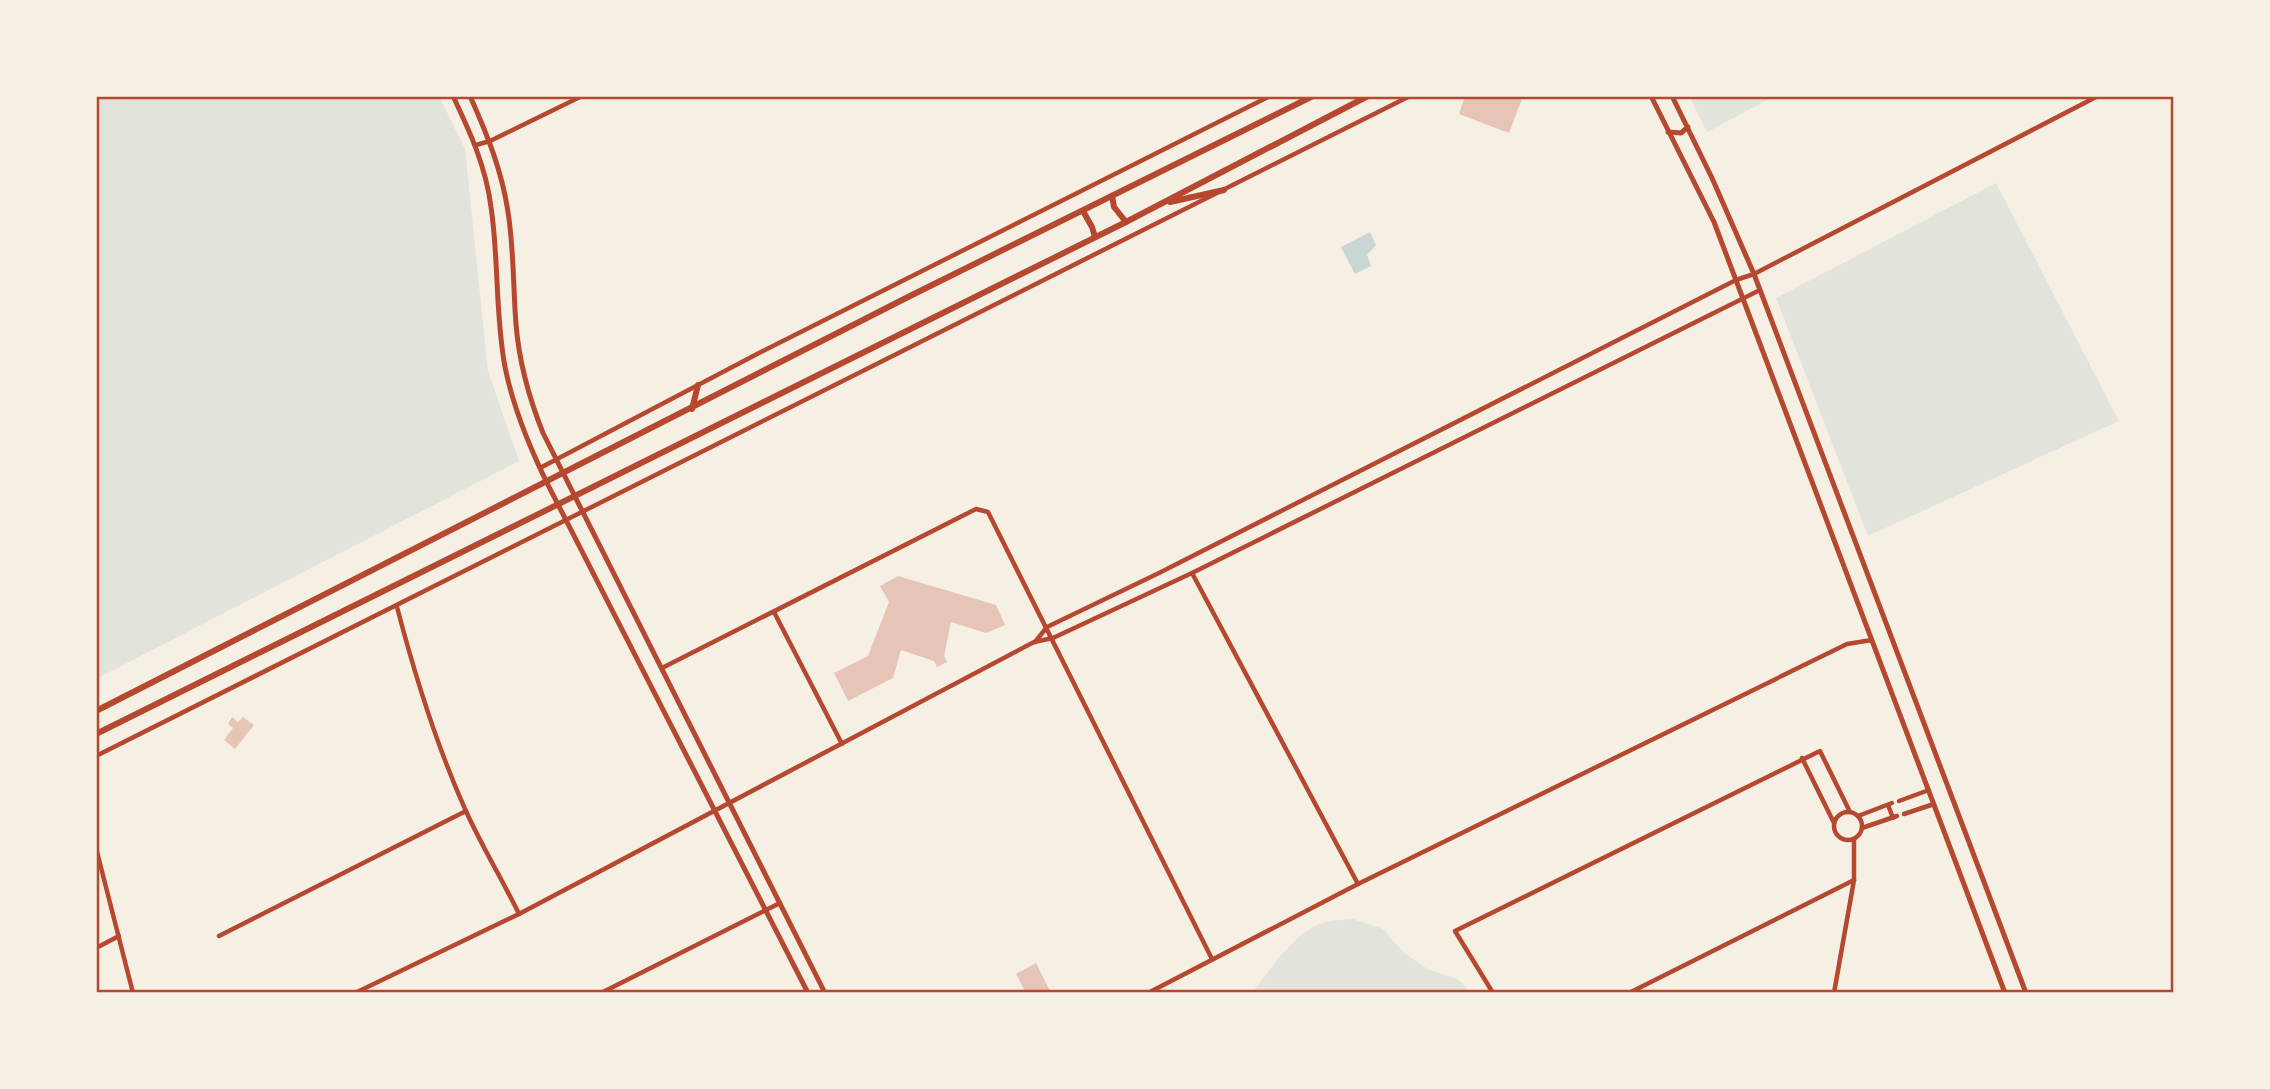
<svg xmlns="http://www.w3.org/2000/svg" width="2270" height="1089" font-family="Ubuntu,sans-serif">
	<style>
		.green { fill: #e2e4dc }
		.water { fill: #c9d6d2 }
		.building { fill: #e6c5b7 }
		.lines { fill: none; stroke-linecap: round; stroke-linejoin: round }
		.minor { stroke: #b5482f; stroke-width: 4.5 }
		.secondary { stroke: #b5482f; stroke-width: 5 }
		.primary { stroke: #b5482f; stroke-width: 6 }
		.neatline { fill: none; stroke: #b5482f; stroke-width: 2.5 }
	</style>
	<rect width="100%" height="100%" fill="#f6efe4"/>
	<g class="green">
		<polygon points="96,96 439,96 465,149 488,371 519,461 96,679"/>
		<polygon points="1689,96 1775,96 1707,132"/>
		<polygon points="1996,183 2119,421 1868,536 1776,298"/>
		<path d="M1353 919 1383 929 1404 953 1429 970 1457 979 1472 993H1252C1270 970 1297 928 1326 922 1334 920 1344 920 1353 919Z"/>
	</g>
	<polygon class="water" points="1370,232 1376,245 1367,255 1371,266 1355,274 1341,247"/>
	<g class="building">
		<polygon points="1465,96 1523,96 1509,133 1459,114"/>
		<polygon points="898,576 996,605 1005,625 986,633 951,622 944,656 947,662 937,667 934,661 901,650 893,678 848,701 834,673 868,656 889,602 880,586"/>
		<polygon points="232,717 238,722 243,717 254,725 235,749 224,740 233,728 228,724"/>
		<polygon points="1036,963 1051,993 1026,993 1016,974"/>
	</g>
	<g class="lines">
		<g class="minor">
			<polyline points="476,145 490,141 582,96"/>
			<polyline points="540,468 759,353 1270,96"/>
			<polyline points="1192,573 1358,884"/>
			<path d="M397 607C415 676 436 744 465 809 481 845 502 879 519 914"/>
			<polyline points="774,612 842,744"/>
			<polyline points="1035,642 1047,627 1159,573 1736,280 1754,274 2098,96"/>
			<polyline points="662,668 976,509 988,512 1212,959"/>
			<polyline points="96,756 1410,96"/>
			<polyline points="1802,758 1834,823"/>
			<polyline points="1899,801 1929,790"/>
			<polyline points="1888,805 1893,818"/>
			<circle cx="1848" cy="826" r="14"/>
			<polyline points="1904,814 1934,804"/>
			<polyline points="1858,816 1892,803"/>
			<polyline points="1862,828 1897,816"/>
			<polyline points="96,848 133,993"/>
			<polyline points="219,936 466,811"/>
			<polyline points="96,948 119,936"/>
			<polyline points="355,993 519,914 1034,642 1053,638 1192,573 1760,290"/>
			<polyline points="601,993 780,903"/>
			<polyline points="1148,993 1358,884 1847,644 1872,640"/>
			<polyline points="1493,993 1455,931 1820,751 1850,812"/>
			<polyline points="1629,993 1854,880"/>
			<polyline points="1834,993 1854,880 1854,839"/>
		</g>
		<g class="secondary">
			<path d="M453 96C470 132 486 167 491 207 499 260 495 314 505 367 513 407 529 446 547 483L808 993"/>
			<path d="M470 96C487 134 502 171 508 212 514 249 513 287 516 324 519 362 529 398 543 433L825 993"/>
			<polyline points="1651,96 1714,222 2005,993"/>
			<polyline points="1672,96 1712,178 1754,274 2026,993"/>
			<polyline points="1668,132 1681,133 1688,127"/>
		</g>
		<g class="primary">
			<polyline points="1112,196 1114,207 1126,222"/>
			<polyline points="1170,202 1224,190"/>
			<polyline points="1083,211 1092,227 1095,237"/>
			<polyline points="692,409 698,385"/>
			<polyline points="96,711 910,296 1313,96"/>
			<polyline points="96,734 1126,222 1368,96"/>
		</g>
	</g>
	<rect width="2270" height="1089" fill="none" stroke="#f6efe4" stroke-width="196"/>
	<rect x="98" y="98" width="2074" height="893" class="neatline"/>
</svg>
